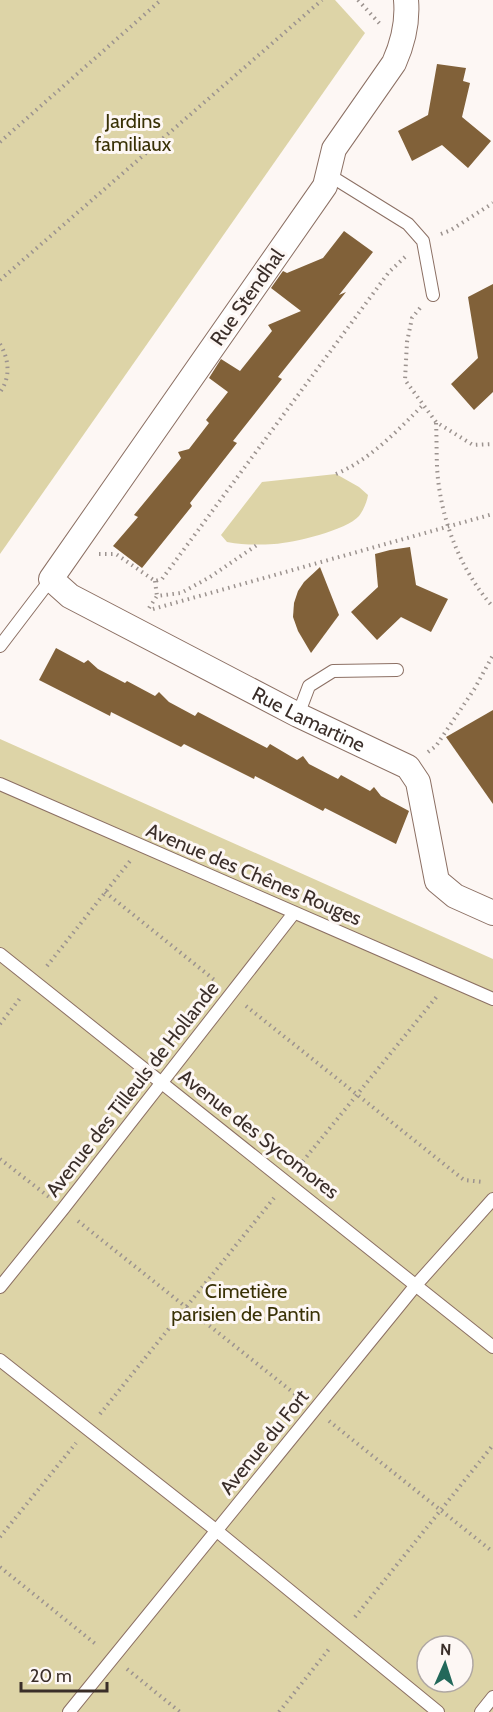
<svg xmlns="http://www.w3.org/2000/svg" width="493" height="1712" font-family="Cabin,sans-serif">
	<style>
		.green { fill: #ddd4a7; fill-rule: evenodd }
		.building { fill: #816139 }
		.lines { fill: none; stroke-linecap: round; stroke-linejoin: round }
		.lane-casing { stroke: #8c7064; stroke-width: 14 }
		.street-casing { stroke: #8c7064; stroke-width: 26 }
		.path { stroke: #9c938f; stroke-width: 4; stroke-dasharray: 1.5 4.5; stroke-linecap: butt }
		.lane { stroke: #fff; stroke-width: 12 }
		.street { stroke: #fff; stroke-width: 24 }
		.labels { text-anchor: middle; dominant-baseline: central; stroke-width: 6; stroke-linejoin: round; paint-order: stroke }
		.park-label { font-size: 20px; fill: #393105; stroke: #fdf7f4 }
		.street-label { font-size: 20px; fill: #3a2e29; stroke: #fdf7f4 }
	</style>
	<rect width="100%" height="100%" fill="#fdf7f4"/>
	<g class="green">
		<polygon points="0,0 335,0 365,33 0,554"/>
		<path d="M336 474 359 487 368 495C367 502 363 511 359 516 347 530 293 543 274 544 258 545 243 545 227 542L221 535 262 482Z"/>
		<path d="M0 739 493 959V1712H0ZM427 1646H463V1682H427Z"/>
	</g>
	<g class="building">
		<polygon points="437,64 466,68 463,81 470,83 462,117 491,141 468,168 442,145 412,161 398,131 428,115"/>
		<polygon points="344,231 373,252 339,295 346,292 278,377 282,379 233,441 237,443 190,503 192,506 142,568 113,546 138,517 134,515 181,458 178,452 189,449 209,423 206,420 228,392 209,378 221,359 240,371 272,331 268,325 301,311 271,288 283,271 287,273 323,258"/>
		<polygon points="493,284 493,392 474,410 451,384 478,358 468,297"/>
		<polygon points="410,547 416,585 448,599 431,632 401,617 377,640 351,612 378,587 375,554 390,550"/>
		<polygon points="320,567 339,615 311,653 298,631 293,617 294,603 298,591 304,582"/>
		<polygon points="56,648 84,663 88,660 98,669 125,683 127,681 155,696 159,692 169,702 195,716 198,712 267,748 270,744 297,760 303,756 309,764 338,779 341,775 370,791 374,787 381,796 409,811 396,844 325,808 323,811 255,776 254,779 184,744 181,747 111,712 110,716 39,680"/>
		<polygon points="493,710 493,804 446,737"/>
	</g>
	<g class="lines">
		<g class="lane-casing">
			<g id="lane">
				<polyline points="329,175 408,224 423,241 433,295"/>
				<polyline points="0,646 51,579"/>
				<polyline points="298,715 309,686 333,671 397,670"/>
				<polyline points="0,784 493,999"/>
				<polyline points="0,954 493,1347"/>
				<polyline points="0,1287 63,1209 294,913"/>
				<polyline points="0,1360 217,1531 438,1712"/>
				<polyline points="69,1712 416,1285 493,1199"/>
				<polyline points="481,1712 493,1697"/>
			</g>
		</g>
		<g class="street-casing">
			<g id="street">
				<path id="s1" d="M406 0C408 22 403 43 394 63L334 149 325 186 51 579 70 596 298 715 408 767 418 782 437 881 455 896 493 913"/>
			</g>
		</g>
		<g class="path">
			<polyline points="358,0 380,24"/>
			<polyline points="0,142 161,0"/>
			<polyline points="441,234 451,230 493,203"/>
			<polyline points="0,280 322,0"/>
			<polyline points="420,308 412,318 407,342 405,380 436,422 473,445 493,444"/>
			<path d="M0 344C9 359 11 377 0 392"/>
			<path d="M436 423C437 442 436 461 438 479 443 525 462 572 493 607"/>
			<path d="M336 474C371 459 397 431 423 405"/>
			<polyline points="99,554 116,554 155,581 162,579 389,272 405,257"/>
			<polyline points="155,581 157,596"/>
			<polyline points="149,608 157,596 181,593 210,577 257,545"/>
			<polyline points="153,609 493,514"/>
			<polyline points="428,752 436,746 475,688 493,655"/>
			<polyline points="105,892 217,982"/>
			<polyline points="47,966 130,861"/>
			<polyline points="246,1006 464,1180 483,1182"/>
			<polyline points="0,1024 21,997"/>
			<polyline points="0,1159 49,1197"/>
			<polyline points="299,1166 438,995"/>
			<polyline points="78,1221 300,1398"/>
			<polyline points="100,1414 274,1198"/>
			<polyline points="329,1421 493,1552"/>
			<polyline points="0,1537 76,1443"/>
			<polyline points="0,1567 98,1646"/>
			<polyline points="355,1617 493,1445"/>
			<polyline points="127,1669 180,1712"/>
			<polyline points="279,1712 329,1649"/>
		</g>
		<use href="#lane" class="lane"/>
		<use href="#street" class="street"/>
	</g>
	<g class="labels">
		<g class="park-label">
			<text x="133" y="121">Jardins<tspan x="133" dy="23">familiaux</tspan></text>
			<text x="246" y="1291">Cimetière<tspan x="246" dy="23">parisien de Pantin</tspan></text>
		</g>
		<g class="street-label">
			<text transform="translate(247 297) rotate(-55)">Rue Stendhal</text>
			<text stroke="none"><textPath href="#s1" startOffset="981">Rue Lamartine</textPath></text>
			<text transform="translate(254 874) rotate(23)">Avenue des Chênes Rouges</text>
			<text transform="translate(132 1089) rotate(-52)">Avenue des Tilleuls de Hollande</text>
			<text transform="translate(259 1134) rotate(38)">Avenue des Sycomores</text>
			<text transform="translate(264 1442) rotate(-51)">Avenue du Fort</text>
		</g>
	</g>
	<g transform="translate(445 1664) rotate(3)"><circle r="28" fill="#fdf7f4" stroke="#afa7a3" stroke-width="1.5"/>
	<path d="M0-4.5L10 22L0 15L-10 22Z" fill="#22685a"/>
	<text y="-9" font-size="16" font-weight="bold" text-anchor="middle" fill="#3a2e29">N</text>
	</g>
	<path d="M21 1682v9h86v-9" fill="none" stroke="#3a2e29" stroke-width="3"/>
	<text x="30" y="1682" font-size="18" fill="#3a2e29" stroke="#fdf7f4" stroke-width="4.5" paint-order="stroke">20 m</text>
</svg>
